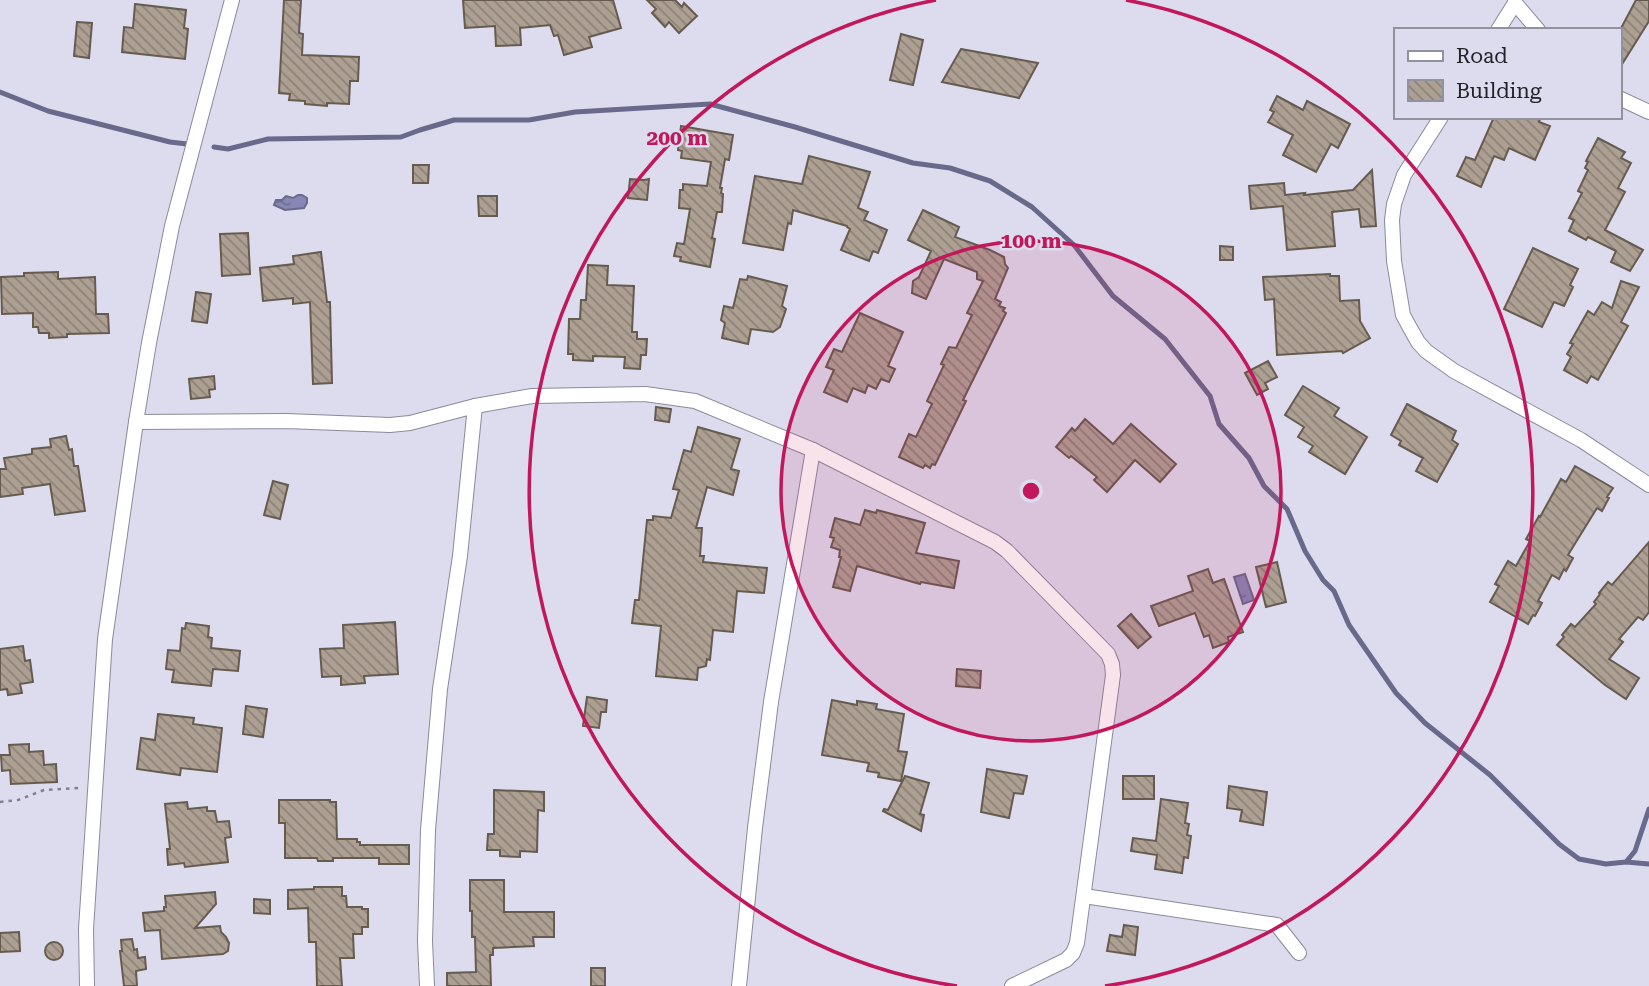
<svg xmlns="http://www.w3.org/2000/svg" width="1649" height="986" font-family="'Roboto Serif',serif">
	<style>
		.water { fill: url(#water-ripples); stroke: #69698b; stroke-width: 2 }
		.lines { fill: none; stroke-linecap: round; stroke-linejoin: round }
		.stream { stroke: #69698b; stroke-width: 5 }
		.building { fill: url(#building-back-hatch); stroke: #665b4f; stroke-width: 2 }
		.minor-casing { stroke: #8a8a9a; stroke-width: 16 }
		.path { stroke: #82828f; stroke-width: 2.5; stroke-dasharray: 3.5 5; stroke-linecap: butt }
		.minor { stroke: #fff; stroke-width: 14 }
		.ring { fill: none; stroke: #c2185b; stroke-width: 3.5 }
		.centre { fill: #c2185b; stroke: #dcdcee; stroke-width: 3.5 }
		.ring-label { font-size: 21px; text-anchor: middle; font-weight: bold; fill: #c2185b; stroke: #dcdcee; stroke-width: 5; stroke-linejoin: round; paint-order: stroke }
	</style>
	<defs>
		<pattern id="water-ripples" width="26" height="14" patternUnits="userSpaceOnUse" patternTransform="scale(1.75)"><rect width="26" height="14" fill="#8787b5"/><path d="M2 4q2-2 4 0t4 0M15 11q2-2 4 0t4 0" fill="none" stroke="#6e6e93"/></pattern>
		<pattern id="building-back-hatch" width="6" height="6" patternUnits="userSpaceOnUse" patternTransform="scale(1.75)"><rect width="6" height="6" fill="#ada093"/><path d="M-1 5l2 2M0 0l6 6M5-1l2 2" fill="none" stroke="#8c8278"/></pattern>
	</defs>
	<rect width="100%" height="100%" fill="#dcdcee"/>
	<g class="water">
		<polygon points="298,195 302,195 307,198 307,203 304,208 285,210 274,205 276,200 282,200 286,196 293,198"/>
		<polygon points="1245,574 1254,600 1243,604 1234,577"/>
	</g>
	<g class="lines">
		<g class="stream">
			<polyline points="0,92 48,111 170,142 187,144"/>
			<polyline points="214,147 228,149 268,139 401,137 420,130 454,120 529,120 575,112 710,104 795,127 913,163 950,168 990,181 1032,207 1074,245 1113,296 1165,339 1210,396 1219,424 1249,458 1264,486 1287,509 1305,551 1323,580 1334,591 1349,625 1396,693 1425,723 1490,775 1559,844 1579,859 1606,864 1626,862 1635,851 1649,809"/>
			<polyline points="1626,862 1649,864"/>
		</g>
	</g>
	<g class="building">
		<polygon points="284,0 301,0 299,33 303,34 302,55 359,57 358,81 350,81 349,104 327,103 327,106 305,104 305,101 289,100 290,94 279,93"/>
		<polygon points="463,0 613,0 621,28 589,37 592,47 564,55 558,35 554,36 550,25 520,28 521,45 496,46 495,26 465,28"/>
		<polygon points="647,0 675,0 682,7 684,3 697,16 679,33 669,22 665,27 652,13 656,9"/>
		<polygon points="1636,0 1649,0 1649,21 1619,69 1619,32"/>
		<polygon points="135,4 186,10 184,28 188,29 185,59 122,52 124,27 133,28"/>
		<polygon points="77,22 92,23 89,58 74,56"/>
		<polygon points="901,34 923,40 913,85 890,80"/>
		<polygon points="961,49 1038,63 1019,98 942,82"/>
		<polygon points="1277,96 1303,110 1307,101 1350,124 1338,148 1331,144 1316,172 1283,155 1293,135 1268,122 1274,112 1270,110"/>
		<polygon points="1494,117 1541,117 1539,122 1550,126 1535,160 1509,148 1504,160 1494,156 1481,187 1457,176 1466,157 1475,160"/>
		<polygon points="681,126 733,135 729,160 725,159 720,188 722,188 721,193 723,194 722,212 717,212 712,238 715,239 710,267 680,261 681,257 674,256 677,243 684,244 690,209 679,208 680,190 683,190 683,184 707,186 711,162 681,158 682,151 678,150"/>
		<polygon points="1598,138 1625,152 1621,158 1631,163 1618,188 1625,192 1605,230 1643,250 1630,271 1611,262 1616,251 1588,237 1586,240 1569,231 1574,220 1569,218 1582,193 1578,191 1588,170 1585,168 1588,162 1586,161"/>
		<polygon points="809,156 870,172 858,208 868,212 864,220 887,230 878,253 873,251 869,261 841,250 850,229 847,227 847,226 793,210 791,224 788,223 783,250 743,243 755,176 802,184"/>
		<polygon points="413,165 429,165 428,183 413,183"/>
		<polygon points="1372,170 1376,226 1361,227 1359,209 1332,212 1335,246 1287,250 1283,206 1251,209 1249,186 1284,183 1285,195 1305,193 1304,195 1353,190"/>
		<polygon points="630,179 644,180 649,179 647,200 628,198"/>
		<polygon points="478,196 497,196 497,216 479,216"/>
		<polygon points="923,210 959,227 955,237 990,250 1004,257 1005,264 1008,268 995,299 1001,302 999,306 1005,308 1003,311 1006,313 963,400 966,401 935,465 932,464 930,468 925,465 923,468 899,457 909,434 916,437 932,404 927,401 944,365 941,364 949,347 956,348 972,315 967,313 983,281 977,279 977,272 944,259 926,299 912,293 913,281 919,277 931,251 908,240"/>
		<polygon points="248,233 250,274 222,276 220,234"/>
		<polygon points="1220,246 1233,247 1233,260 1220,260"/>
		<polygon points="1533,248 1578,269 1570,285 1573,287 1564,306 1554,302 1542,327 1504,309"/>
		<polygon points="321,252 327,302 330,302 332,383 313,384 310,302 293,304 293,298 263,301 260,268 294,264 293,256"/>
		<polygon points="588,265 608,266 607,285 634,286 632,332 637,332 637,339 647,339 646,355 641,355 640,369 624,368 625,357 593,356 593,361 573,360 573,354 568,354 569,319 580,319 581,300 586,300"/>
		<polygon points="58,272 58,279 95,277 96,314 108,314 109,333 67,334 67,337 49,338 49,333 39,333 38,327 33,327 33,313 2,314 1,277 24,276 24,273"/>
		<polygon points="1330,274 1330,276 1339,276 1340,301 1359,300 1360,321 1370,338 1343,353 1342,351 1277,355 1274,299 1265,300 1263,277"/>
		<polygon points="748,276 787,286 782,306 786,309 780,327 773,332 751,329 748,344 722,338 725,323 721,320 724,306 733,308 740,279 747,280"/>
		<polygon points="1621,281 1639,287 1621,322 1628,326 1598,380 1591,376 1587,383 1564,370 1571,357 1567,354 1573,344 1570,343 1588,311 1594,315 1602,302 1612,308"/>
		<polygon points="196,292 211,294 207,323 192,321"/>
		<polygon points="860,313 903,332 888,366 895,369 889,382 881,379 876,389 868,385 865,393 853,388 847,402 824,392 834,370 826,367 834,349 842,352"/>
		<polygon points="1268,361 1277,377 1265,383 1268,389 1257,395 1245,373"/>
		<polygon points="214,376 215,389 209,390 210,397 191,399 189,379"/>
		<polygon points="1303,386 1339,408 1334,416 1367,437 1345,474 1309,452 1313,446 1298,437 1304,427 1285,415"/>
		<polygon points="1407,404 1456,431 1452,440 1458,444 1437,482 1416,471 1423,458 1399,445 1401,441 1391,435"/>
		<polygon points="656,407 671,409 669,422 655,420"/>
		<polygon points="1085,419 1113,444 1131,424 1176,464 1160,482 1135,460 1107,492 1094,480 1097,477 1071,456 1069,458 1056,447 1072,428 1075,431"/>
		<polygon points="698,427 740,439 731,469 739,471 733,495 707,487 696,528 702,528 700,556 704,556 703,562 767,568 764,593 737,591 733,632 713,630 710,660 707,659 706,666 698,668 697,680 656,676 661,626 632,623 635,600 639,600 647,520 653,520 653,516 671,518 679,490 673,489 684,450 691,452"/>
		<polygon points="66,436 69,450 72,449 74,466 78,466 85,511 55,515 50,484 22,488 23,494 0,497 0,469 6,469 4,458 32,454 32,449 51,447 50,439"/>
		<polygon points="1575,466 1613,488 1607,497 1609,498 1602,511 1597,508 1568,555 1573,558 1566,571 1564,569 1559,579 1552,575 1538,601 1542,603 1535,616 1533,615 1528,624 1490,602 1499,586 1495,584 1508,561 1516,566 1530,541 1526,539 1539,516 1540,517 1561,479 1566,482"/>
		<polygon points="273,481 288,485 280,519 264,515"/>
		<polygon points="865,510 876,513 877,510 925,523 916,553 959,561 954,588 921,582 920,584 857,566 850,591 833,587 841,557 839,557 840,550 831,547 834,538 830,537 835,518 860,525"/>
		<polygon points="1649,542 1649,612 1643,620 1638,617 1619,639 1623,642 1609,659 1639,678 1626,699 1605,685 1557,645 1564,637 1562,635 1571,624 1575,627 1596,604 1594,602 1600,594 1599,593 1608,582 1612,585"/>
		<polygon points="1277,562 1286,602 1266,607 1256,567"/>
		<polygon points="1208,569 1213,583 1224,579 1243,632 1228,637 1229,642 1213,648 1209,635 1204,637 1195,613 1159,626 1151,606 1193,591 1188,576"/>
		<polygon points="1131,614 1151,637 1138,648 1118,626"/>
		<polygon points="395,622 398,674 364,676 365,683 341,685 341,676 322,677 320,649 344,648 343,625"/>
		<polygon points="186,623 209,626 208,637 212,638 211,648 240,651 238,671 213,669 211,686 172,682 174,670 166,669 168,650 180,651 182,628 185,629"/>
		<polygon points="23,646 25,661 30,660 33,682 20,684 22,693 8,695 7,689 0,690 0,649"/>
		<polygon points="957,669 981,671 980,688 956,686"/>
		<polygon points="587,697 607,700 606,712 601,712 599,728 583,726"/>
		<polygon points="832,700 857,705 857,701 877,704 876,709 904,714 898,751 907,752 901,781 878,777 879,773 867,771 869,763 822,755"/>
		<polygon points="246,706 267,709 263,737 243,734"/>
		<polygon points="158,714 194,718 193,724 222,728 217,772 181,768 180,775 137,769 141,738 155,740"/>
		<polygon points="29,744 29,752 43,751 44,765 56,764 57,782 11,784 10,770 2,771 1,755 10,755 9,745"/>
		<polygon points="987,769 1027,776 1023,794 1014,793 1009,818 981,812"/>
		<polygon points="905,776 929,783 920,814 924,815 921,831 883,811 884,809 888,810"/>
		<rect x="1123" y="776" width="31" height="23"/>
		<polygon points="1229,786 1267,792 1263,825 1240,821 1242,810 1227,808"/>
		<polygon points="494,790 544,792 544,811 538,810 537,852 520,851 520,857 500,856 500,850 487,850 488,834 494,834"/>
		<polygon points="1161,799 1188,803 1185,823 1189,824 1187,835 1191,836 1188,858 1184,857 1182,873 1155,869 1157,855 1131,851 1133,838 1156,841"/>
		<polygon points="279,800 330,800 330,802 336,802 337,839 357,839 357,842 360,842 360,845 409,845 409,864 379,864 379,858 333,858 333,861 318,861 317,858 285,858 285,823 279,823"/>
		<polygon points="187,802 188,809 207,807 207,811 215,811 217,822 229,821 231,837 225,838 228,862 185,867 184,863 168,865 167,849 170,849 165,804"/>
		<polygon points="470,880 504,880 504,912 554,912 554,937 533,937 534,946 493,948 493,955 490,955 491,986 447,986 447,973 476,972 475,937 472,937 472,911 470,911"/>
		<polygon points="314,887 342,887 342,896 346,896 347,907 362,907 362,909 368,909 368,927 362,927 362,934 353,934 354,958 340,958 342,986 317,986 316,942 309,942 308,908 288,909 288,890 314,889"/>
		<polygon points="215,892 216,904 195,928 220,926 221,932 226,937 229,943 228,951 223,954 162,959 160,930 145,931 143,913 164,911 164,907 166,907 165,896"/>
		<polygon points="254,899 270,900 270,914 254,913"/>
		<polygon points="1124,925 1138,927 1135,955 1107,951 1110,935 1122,937"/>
		<polygon points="19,932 20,951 0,952 0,933"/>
		<polygon points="132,939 134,950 137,949 138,958 145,957 146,969 136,971 137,986 124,986 120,951 122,951 121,940"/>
		<circle cx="54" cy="951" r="9"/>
		<rect x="591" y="968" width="14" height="18"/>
	</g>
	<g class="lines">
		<g class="minor-casing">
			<g id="minor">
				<polyline points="1515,3 1538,30"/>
				<polyline points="1498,30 1515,3 1515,0"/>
				<polyline points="1619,98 1649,112"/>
				<polyline points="1441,117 1404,175 1394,204 1392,220 1394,261 1403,315 1410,328 1418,342 1426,351 1454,371 1581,440 1649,485"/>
				<polyline points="136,422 286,421 390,425 410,423 475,406 532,396 645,394 695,401 813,450 995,542 1007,551 1108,654 1112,664 1113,675 1077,943 1073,953 1066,960 1012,986"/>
				<polyline points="1084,896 1277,925 1299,953"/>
				<polyline points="87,986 86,929 105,639 136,422 149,343 172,226 232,0"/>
				<polyline points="427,986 425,941 428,830 440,689 460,556 475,406"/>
				<polyline points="739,986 755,828 771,702 813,450"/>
			</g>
		</g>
		<polyline class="path" points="0,802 18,800 44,790 79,788"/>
		<use href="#minor" class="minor"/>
	</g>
	<circle cx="1031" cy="491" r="250" fill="#c2185b" fill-opacity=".12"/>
	<g class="ring">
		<circle cx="1031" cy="491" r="250"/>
		<path d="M957 986A500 500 0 0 1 936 0M1126 0A500 500 0 0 1 1105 986"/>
	</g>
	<circle cx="1031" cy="491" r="10" class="centre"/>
	<g class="ring-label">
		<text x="677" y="145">200 m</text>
		<text x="1031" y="248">100 m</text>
	</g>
	<rect x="1394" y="28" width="228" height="91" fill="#dcdcee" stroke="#92929f" stroke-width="2"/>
	<rect x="1408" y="51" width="35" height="10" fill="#ffffff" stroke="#92929f" stroke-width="2"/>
	<text x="1456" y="63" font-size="21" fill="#222228">Road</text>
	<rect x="1408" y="80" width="35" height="21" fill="url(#building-back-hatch)" stroke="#92929f" stroke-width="2"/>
	<text x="1456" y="98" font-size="21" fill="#222228">Building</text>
</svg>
